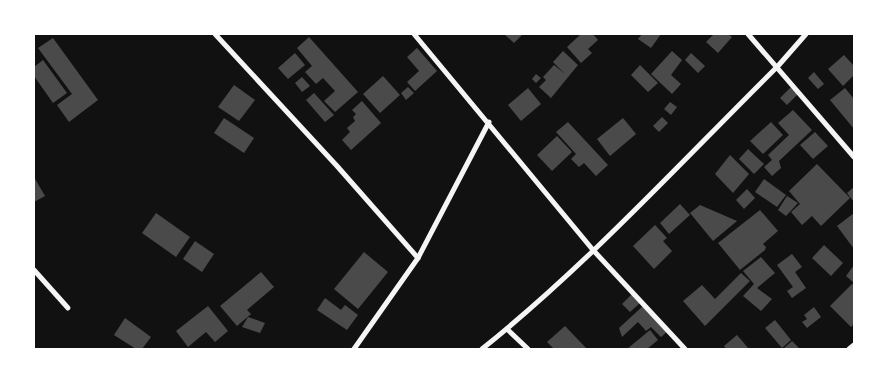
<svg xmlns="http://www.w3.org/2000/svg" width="888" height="383" font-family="'DejaVu Sans',sans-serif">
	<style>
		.building { fill: #4a4a4a }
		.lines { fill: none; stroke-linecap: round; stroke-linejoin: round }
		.minor { stroke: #f5f5f5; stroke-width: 5 }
	</style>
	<rect width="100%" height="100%" fill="#111"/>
	<g class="building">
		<polygon points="504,34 523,34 514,43"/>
		<polygon points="581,34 593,34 598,40 588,49 592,53 581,63 567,47"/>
		<polygon points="642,34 661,34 651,48 638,39"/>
		<polygon points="714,34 728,34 732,37 718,53 706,42"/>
		<polygon points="309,37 358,92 335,112 324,101 335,91 323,78 316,84 305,72 312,66 297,48"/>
		<polygon points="53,38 98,100 69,122 57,105 72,94 38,48"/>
		<polygon points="417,48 437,71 415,91 407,82 419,71 407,57"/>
		<polygon points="563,51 578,65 551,98 539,87 546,80 543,77 554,65 565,74 553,62"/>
		<polygon points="672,51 682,60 671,75 681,84 672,94 651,74"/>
		<polygon points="295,53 305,65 288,79 278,68"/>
		<polygon points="691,53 705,66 698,73 685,60"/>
		<polygon points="844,55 854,66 854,75 843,86 828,69"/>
		<polygon points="43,60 67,93 53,103 34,76 34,67"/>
		<polygon points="640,65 658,83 648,92 631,75"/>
		<polygon points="814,72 824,84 818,89 808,78"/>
		<polygon points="536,74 541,78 536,83 532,79"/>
		<polygon points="383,76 400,95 380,113 363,94"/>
		<polygon points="302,77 310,86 302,92 295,83"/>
		<polygon points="234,85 255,100 239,121 218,107"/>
		<polygon points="792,86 799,93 787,105 780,98"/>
		<polygon points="408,87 414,93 406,100 401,93"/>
		<polygon points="528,88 541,104 521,121 508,105"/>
		<polygon points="845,88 854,99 854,129 830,100"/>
		<polygon points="314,93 334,115 325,122 306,100"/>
		<polygon points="362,101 381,123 351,150 342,140 350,132 347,128 355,121 353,117 356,114 352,110"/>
		<polygon points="670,102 677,107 671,115 664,109"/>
		<polygon points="793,110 812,130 779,161 781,168 772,176 764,167 772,160 768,155 789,135 778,123"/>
		<polygon points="662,117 668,123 659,132 653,126"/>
		<polygon points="224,118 254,138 244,153 214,133"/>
		<polygon points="623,118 636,134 610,156 597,139"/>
		<polygon points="568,122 608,165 596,176 584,163 579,167 571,159 576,154 556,132"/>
		<polygon points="771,122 783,135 763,154 750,141"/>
		<polygon points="815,132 828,146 813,159 800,145"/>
		<polygon points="557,136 572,152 552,171 537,155"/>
		<polygon points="748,149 764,164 754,174 739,159"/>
		<polygon points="730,155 749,174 733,193 715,174"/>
		<polygon points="817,164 850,198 821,226 812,216 802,225 791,212 800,204 789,191"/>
		<polygon points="34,177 45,196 34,202"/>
		<polygon points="764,179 786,195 777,207 755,192"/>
		<polygon points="854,187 854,202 847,193"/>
		<polygon points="747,189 755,198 744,209 736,200"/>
		<polygon points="787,196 798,203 786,216 778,210"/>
		<polygon points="680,204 690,215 669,234 660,223"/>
		<polygon points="700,205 737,221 713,241 690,213"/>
		<polygon points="760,210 778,231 763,244 766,247 765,250 740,270 718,243"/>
		<polygon points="156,213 190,237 176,257 142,233"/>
		<polygon points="854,213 854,249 837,226"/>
		<polygon points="655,225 667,238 663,241 672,251 654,269 633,246"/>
		<polygon points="195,241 214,254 202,272 183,259"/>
		<polygon points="824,245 843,263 831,276 812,258"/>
		<polygon points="364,252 388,272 358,309 334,289"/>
		<polygon points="792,254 802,267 795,272 806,288 792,298 787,291 793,287 777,265"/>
		<polygon points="761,257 775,273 757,288 772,299 761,311 743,296 754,284 743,271"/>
		<polygon points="854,265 854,283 846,276"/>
		<polygon points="261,272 274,287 247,310 251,314 237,326 220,306"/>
		<polygon points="741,273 750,281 705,326 683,301 702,285 715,299"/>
		<polygon points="852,284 854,285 854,324 851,327 830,306"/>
		<polygon points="632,294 640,303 630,312 622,304"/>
		<polygon points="325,298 341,310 345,305 358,315 347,330 317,310"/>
		<polygon points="208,306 228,331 215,342 206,332 188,347 176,331"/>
		<polygon points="643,306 668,331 661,337 651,327 646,331 638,322 622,337 619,328"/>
		<polygon points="814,307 821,317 807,328 802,322 807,319 804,315"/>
		<polygon points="248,317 265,323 260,333 242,327"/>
		<polygon points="125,318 151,337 142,349 136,349 114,335"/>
		<polygon points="775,320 791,340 782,348 765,328"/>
		<polygon points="565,326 587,349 554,349 547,342"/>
		<polygon points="650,330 658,340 647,349 627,349"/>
		<polygon points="737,335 749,349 726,349 724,346"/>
		<polygon points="792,341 800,349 783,349"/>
	</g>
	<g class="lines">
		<g class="minor">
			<polyline points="215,34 337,166 418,258"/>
			<polyline points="414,34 593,250 685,349"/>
			<polyline points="748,34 854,157"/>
			<polyline points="34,270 68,308"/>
			<polyline points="507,329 528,349"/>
			<polyline points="354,349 418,258 489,122"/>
			<path d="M482 349C587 265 682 161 778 66L806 34"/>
			<polyline points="849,349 854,345"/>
		</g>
	</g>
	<rect width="888" height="383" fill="none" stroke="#ffffff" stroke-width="70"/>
</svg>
